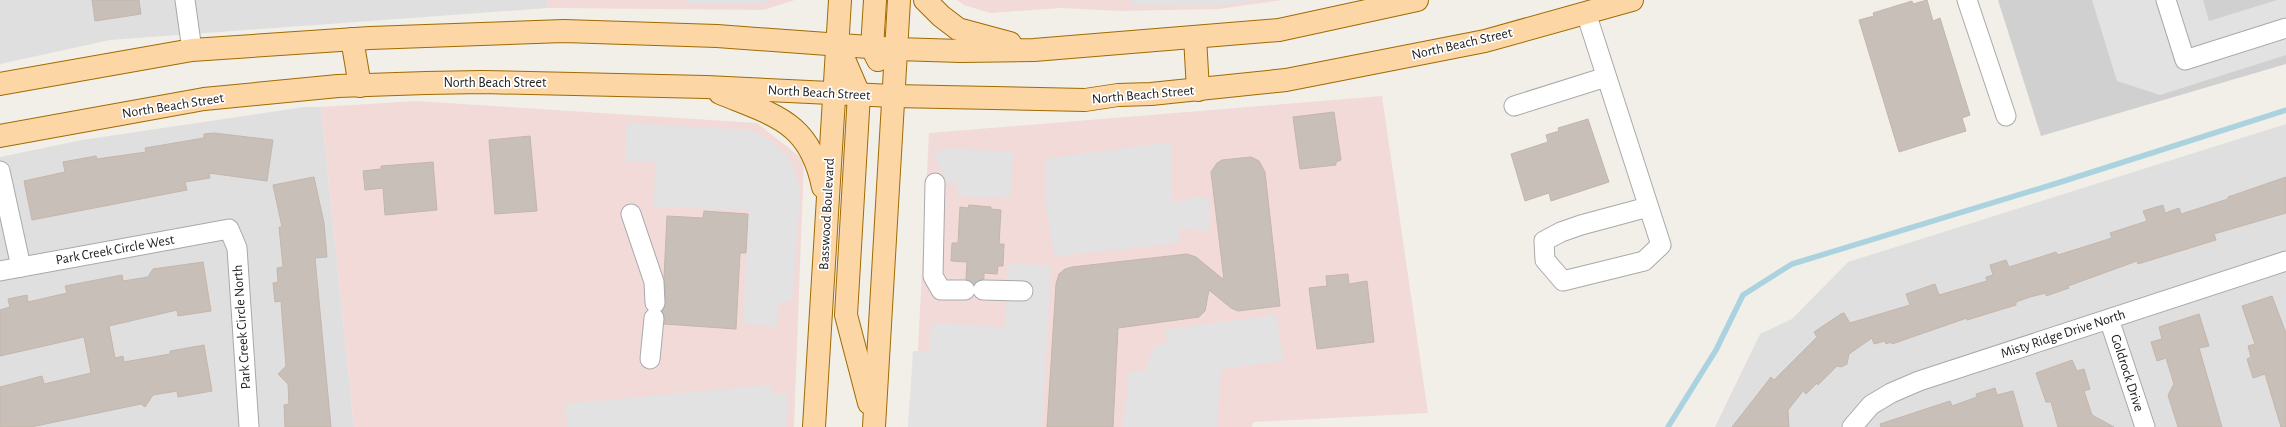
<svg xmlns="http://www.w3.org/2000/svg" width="2286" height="427" font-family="'Alegreya Sans',sans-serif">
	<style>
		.residential { fill: #e0dfdf }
		.commercial { fill: #f2dad9 }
		.religious { fill: #d0d0d0 }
		.parking { fill: #e2e2e2 }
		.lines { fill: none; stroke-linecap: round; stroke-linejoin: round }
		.stream { stroke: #aad3df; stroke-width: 5.5 }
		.building { fill: #c7bfb8; stroke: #c4b6ab }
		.minor-casing { stroke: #a9a9a9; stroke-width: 21 }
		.major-casing { stroke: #a06b00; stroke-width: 24 }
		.minor { stroke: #fff; stroke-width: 19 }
		.major { stroke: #fcd6a4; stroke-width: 22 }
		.labels { text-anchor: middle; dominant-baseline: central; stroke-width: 3.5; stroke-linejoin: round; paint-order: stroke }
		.street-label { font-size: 14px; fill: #222; stroke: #fff }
	</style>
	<rect width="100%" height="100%" fill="#f2efe9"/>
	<g class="residential">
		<polygon points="0,0 547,0 548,8 110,40 0,64"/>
		<polygon points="304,107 321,107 354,427 0,427 0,157 82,140"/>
		<polygon points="2286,124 2286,427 1715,427 1760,334 1792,319 1848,262"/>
	</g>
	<g class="commercial">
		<polygon points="547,0 795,0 763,10 548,8"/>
		<polygon points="957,0 1282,0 1219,9 1120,11 1061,8 990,13 964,5"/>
		<polygon points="1382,96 1428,413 1253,422 1252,427 914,427 929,133"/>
		<polygon points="416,101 757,123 804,160 794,427 354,427 321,107"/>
	</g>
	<polygon class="religious" points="1998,0 2286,0 2286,64 2041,136"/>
	<g class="parking">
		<polygon points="688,0 767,0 766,3 688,3"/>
		<polygon points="1131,0 1263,0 1215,6 1132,5"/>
		<polygon points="2092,0 2203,0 2209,21 2277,0 2286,0 2286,55 2160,95 2117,81"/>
		<polygon points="627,123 750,130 771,140 787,155 796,174 800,194 792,301 779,301 777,327 743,323 749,210 654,207 655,161 625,161"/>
		<polygon points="1171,142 1172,203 1196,197 1209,198 1210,231 1180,228 1179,243 1055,256 1046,207 1045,159"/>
		<polygon points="950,148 1013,152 1010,198 957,196 958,184 948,184 933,153"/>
		<polygon points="1009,263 1051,266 1042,427 908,427 913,351 929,351 931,323 1005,327"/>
		<polygon points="1276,315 1283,361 1221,369 1217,427 1123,427 1129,372 1146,372 1150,356 1156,346 1168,342 1164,330"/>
		<polygon points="771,385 771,395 788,393 786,427 567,427 565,404"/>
	</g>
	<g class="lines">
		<polyline class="stream" points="1668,427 1716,350 1743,295 1792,264 2064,181 2286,110"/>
	</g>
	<g class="building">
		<polygon points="92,0 139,0 141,14 95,21"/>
		<polygon points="1927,0 1933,21 1940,18 1970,115 1962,118 1966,131 1899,152 1859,20 1874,16 1873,13 1912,1 1913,4"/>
		<polygon points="1334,112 1341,160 1336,162 1336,165 1300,169 1293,117"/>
		<polygon points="1588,119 1609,182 1551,201 1549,193 1525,201 1511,154 1548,142 1546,135 1559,131 1558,128"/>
		<polygon points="214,133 273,140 267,181 209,173 210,178 185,182 187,190 32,220 24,181 65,172 63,162 96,156 97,159 146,152 145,148 204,138 204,134"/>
		<polygon points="530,136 537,211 495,214 489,140"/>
		<polygon points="1251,157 1259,161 1265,172 1280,306 1238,311 1231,308 1209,290 1205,311 1199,317 1118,328 1113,427 1047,427 1056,284 1059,274 1065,269 1072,267 1187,254 1196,257 1224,280 1211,172 1217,163 1222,160"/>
		<polygon points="433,162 437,210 385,215 383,188 365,190 363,171 381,169 381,166"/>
		<polygon points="314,177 324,223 327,257 315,258 331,427 285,427 284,405 289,404 288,384 278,374 286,366 283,329 281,301 275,302 273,283 278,282 277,268 283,267 279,227 282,227 273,185"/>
		<polygon points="2286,177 2286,213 2214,234 2216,240 2138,264 2137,261 2068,286 2069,288 2046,296 2046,293 2030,297 2016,302 2016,305 1967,320 1967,318 1892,344 1891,342 1886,344 1885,341 1874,344 1872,338 1849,354 1847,364 1841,367 1837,366 1818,385 1817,383 1806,394 1803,391 1788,410 1789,427 1732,427 1771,377 1774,380 1817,337 1814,332 1841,314 1844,313 1850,323 1910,305 1906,294 1935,284 1939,295 1987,281 1986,277 1993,275 1990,265 2006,260 2009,267 2056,252 2058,255 2112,238 2110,233 2147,221 2143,211 2163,205 2165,213 2179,208 2181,214 2228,199 2228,197"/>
		<polygon points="969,205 991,207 991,209 1001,210 999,244 1004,244 1003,266 998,266 997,274 984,273 984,279 974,284 966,279 967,262 951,261 952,243 958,243 960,207 968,208"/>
		<polygon points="704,211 748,214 746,253 740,253 736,329 664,324 662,311 666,302 664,277 667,216 703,218"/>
		<polygon points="203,262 211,311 178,316 177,310 109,326 115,358 123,356 124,362 170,354 170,351 204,345 212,391 178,397 177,391 153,395 145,407 141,404 31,427 0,427 0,387 42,376 44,384 91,373 84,337 0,356 0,310 10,307 8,299 27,295 28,302 67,293 65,286 122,275 123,281 148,277 153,269"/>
		<polygon points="1348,274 1349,284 1367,281 1374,342 1317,349 1309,288 1327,286 1326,276"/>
		<polygon points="2272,296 2286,333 2286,427 2281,427 2265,374 2253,378 2247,359 2251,357 2248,346 2255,344 2242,306"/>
		<polygon points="2199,314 2209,346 2199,348 2222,427 2178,427 2168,395 2174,384 2166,358 2157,361 2151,342 2162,339 2159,327"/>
		<polygon points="2072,360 2077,371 2084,369 2090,389 2084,391 2092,415 2114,427 2058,427 2051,402 2046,402 2036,373"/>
		<polygon points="1995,388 1997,395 2013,391 2023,427 1881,427 1880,424 1950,401 1952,406 1977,397 1976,394"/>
	</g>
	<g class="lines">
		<g class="minor-casing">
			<g id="minor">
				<polyline points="185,0 192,50"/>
				<polyline points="1967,0 2006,116"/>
				<polyline points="2166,0 2185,60 2286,28"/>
				<polyline points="1586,13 1661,245 1644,261 1563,281 1545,260 1544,241 1561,232 1581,225 1648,207"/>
				<polyline points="1514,106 1606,77"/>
				<polyline points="0,171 21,267"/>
				<polyline points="935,183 933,276 941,290 965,290"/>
				<polyline points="631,214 654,282 655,303"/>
				<polyline points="0,271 229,229 237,248 249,427"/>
				<polyline points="983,290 1023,291"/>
				<polyline points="2109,319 2145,427"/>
				<polyline points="650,359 654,318"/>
				<polyline points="1852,427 1871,405 1891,393 1919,381 2286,261"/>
			</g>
		</g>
		<g class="major-casing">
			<g id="major">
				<polyline points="875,0 872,48 878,60"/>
				<polyline points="925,0 941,16 958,29 1010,43"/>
				<polyline points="1195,37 1198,90"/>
				<polyline points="352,39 360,86"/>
				<polyline points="840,50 859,94 846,315 869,403"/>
				<polyline points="0,84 192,50 370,38 564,31 717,36 896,49 961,51 1034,50 1279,30 1417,0"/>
				<path d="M720 93C776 116 810 122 823 187"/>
				<polyline points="0,136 204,99 338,86 426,83 482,82 706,87 893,96 1085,100 1118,95 1151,94 1286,80 1485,41 1632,0"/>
				<polyline points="814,427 840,0"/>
				<polyline points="874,427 899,0"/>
			</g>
		</g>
		<use href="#minor" class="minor"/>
		<use href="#major" class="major"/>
	</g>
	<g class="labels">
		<g class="street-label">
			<text transform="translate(1462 44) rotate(-13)">North Beach Street</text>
			<text x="495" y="83">North Beach Street</text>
			<text transform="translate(819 93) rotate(3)">North Beach Street</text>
			<text transform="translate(1143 95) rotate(-5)">North Beach Street</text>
			<text transform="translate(173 106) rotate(-9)">North Beach Street</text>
			<text transform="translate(827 214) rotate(-87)">Basswood Boulevard</text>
			<text transform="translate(115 250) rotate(-10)">Park Creek Circle West</text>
			<text transform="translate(242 327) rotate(-94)">Park Creek Circle North</text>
			<text transform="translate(2063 334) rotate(-18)">Misty Ridge Drive North</text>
			<text transform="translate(2127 373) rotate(72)">Goldrock Drive</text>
		</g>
	</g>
</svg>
